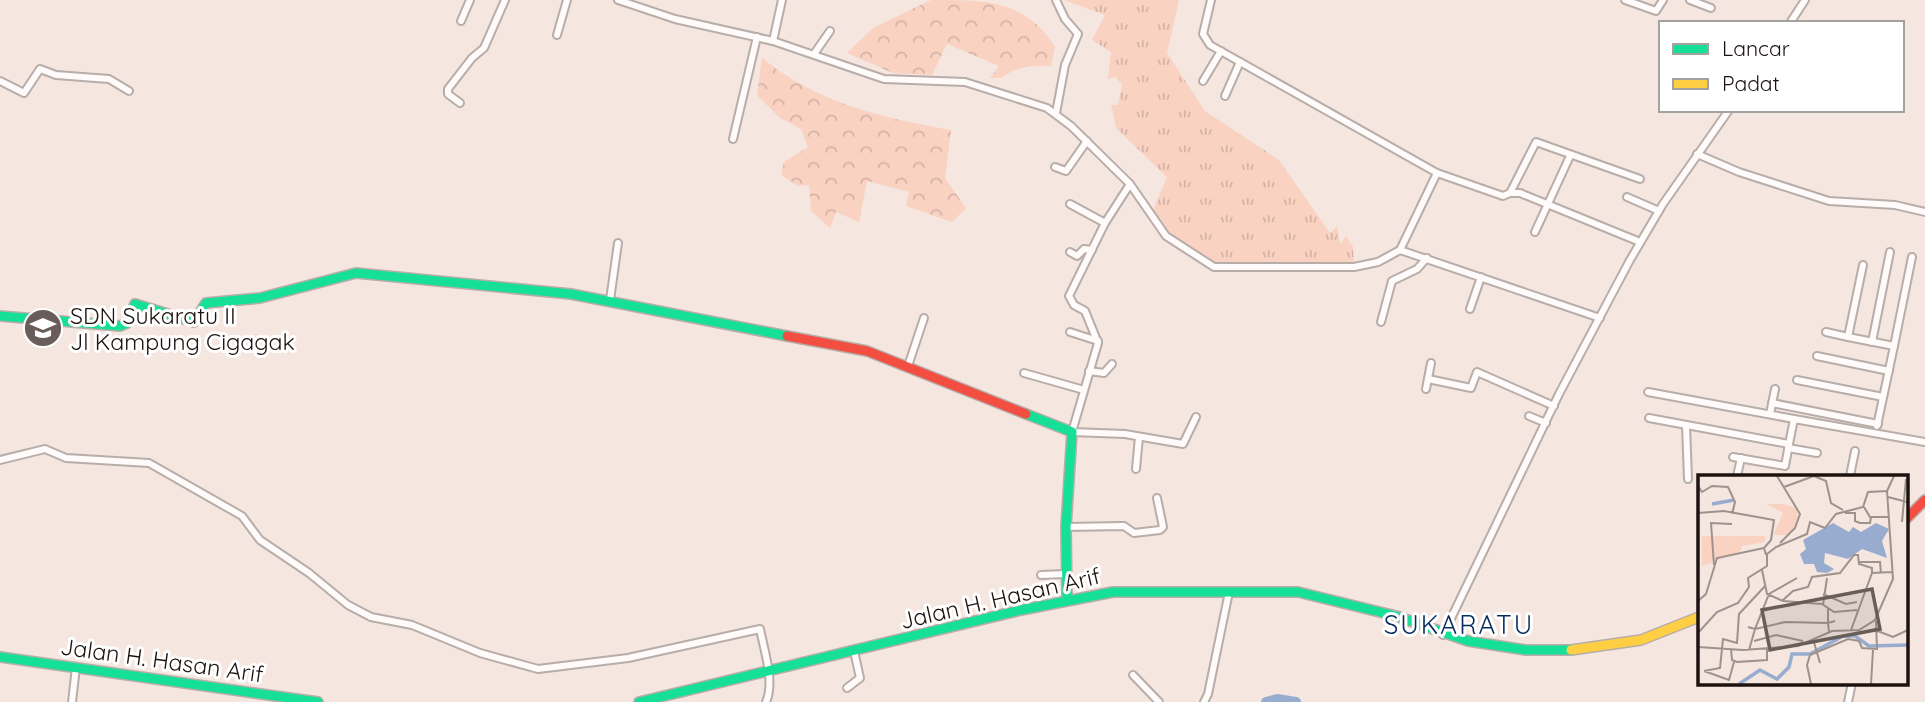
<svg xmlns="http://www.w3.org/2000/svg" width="1925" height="702" font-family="Quicksand,sans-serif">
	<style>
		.grass { fill: url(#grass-tufts) }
		.forest { fill: url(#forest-crowns) }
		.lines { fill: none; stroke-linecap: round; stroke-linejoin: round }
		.river { stroke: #97accf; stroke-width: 10 }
		.street-casing { stroke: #b8ada8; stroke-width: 10 }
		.fast-casing { stroke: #b8ada8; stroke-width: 12 }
		.slow-casing { stroke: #b8ada8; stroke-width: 12 }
		.jam-casing { stroke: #b8ada8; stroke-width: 12 }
		.street { stroke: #fefbfa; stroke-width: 6 }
		.fast { stroke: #16e098; stroke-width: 9 }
		.slow { stroke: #ffcf43; stroke-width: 9 }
		.jam { stroke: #f24e42; stroke-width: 9 }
		.labels { text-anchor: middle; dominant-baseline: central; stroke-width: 6; stroke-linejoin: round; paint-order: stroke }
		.poi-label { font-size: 23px; fill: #1c1310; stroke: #fff; text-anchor: start }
		.street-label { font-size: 23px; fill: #1c1310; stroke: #fff }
		.quarter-label { font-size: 26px; letter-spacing: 2px; fill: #052b5e; stroke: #fff }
		.inset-river { fill: none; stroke: #97accf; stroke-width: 3.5 }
		.inset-road { fill: none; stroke: #9e928d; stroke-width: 2 }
		.view { fill: #685d59; fill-opacity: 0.15; stroke: #685d59; stroke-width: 3.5 }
		.inset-edge { fill: none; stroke: #1c1310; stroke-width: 3.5 }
	</style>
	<defs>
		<pattern id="grass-tufts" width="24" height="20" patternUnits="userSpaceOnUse" patternTransform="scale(1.75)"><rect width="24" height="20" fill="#f9d2c2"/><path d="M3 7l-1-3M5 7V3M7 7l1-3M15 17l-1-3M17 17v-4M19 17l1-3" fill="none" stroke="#d5b3a6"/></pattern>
		<pattern id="forest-crowns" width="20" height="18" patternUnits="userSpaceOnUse" patternTransform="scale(1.75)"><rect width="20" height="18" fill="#f9d2c2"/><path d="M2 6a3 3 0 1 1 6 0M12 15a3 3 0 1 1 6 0" fill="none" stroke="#d5b3a6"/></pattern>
	</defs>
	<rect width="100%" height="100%" fill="#f5e6e0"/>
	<polygon class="grass" points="1064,0 1179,0 1167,53 1205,111 1279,160 1330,233 1337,226 1340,244 1346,236 1353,247 1354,267 1219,269 1171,241 1151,215 1167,177 1116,128 1111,105 1118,105 1122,84 1115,77 1108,79 1111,52 1092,40 1105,15"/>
	<g class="forest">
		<path d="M931 0C987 0 1025 0 1055 47L1051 66C1034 65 1015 66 1002 78H990L999 66 947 44 932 75 893 73 847 53 873 28Z"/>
		<path d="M762 58C817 103 883 118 951 130L945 178 966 208 952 222 906 206 909 192 867 181 859 222 836 212 830 228 811 211 809 185 798 186 781 175 784 162 808 147 801 129 780 118 757 95Z"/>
	</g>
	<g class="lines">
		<polyline class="river" points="1266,702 1277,699 1296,702"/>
		<g class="street-casing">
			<g id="street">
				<polyline points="618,0 675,19 773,41 884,79 965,82 1047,108 1071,126 1130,184 1166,236 1214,267 1354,267 1378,262 1400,250 1600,318"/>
				<polyline points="1211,0 1203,34 1210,45 1437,173 1503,196 1510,193 1536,142 1640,179"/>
				<polyline points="1625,0 1656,11 1663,0"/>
				<polyline points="1690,0 1711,8"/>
				<polyline points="461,21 470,0"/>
				<polyline points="1790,23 1805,0"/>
				<polyline points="557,35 567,0"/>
				<polyline points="773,41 782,0"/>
				<polyline points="814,54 830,31"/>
				<polyline points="0,81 24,93 40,69 56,75 109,79 129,91"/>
				<polyline points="1203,81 1221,51"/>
				<polyline points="1225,96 1240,62"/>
				<polyline points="460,103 448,94 448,89 472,58 484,48 505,0"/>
				<polyline points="1056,113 1065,65 1078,34 1065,19 1056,0"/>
				<polyline points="733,139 757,37"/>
				<polyline points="1697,154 1739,172 1829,201 1895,205 1925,212"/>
				<polyline points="1055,167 1066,171 1087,141"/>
				<polyline points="1130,184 1105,223 1069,296 1074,305 1085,311 1098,343 1072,432 1125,434 1183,444 1196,417"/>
				<polyline points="1510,193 1520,193 1640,242"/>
				<polyline points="1627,197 1659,211"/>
				<polyline points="1070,204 1105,223"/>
				<polyline points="1535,232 1570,156"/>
				<polyline points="1400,250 1437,173"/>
				<polyline points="1070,252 1077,256 1084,249 1092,250"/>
				<polyline points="1863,265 1848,337 1894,346 1912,257"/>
				<polyline points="610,300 618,243"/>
				<polyline points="1470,309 1481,277"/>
				<polyline points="1381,322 1392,281 1417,269 1427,258"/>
				<polyline points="1070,332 1098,341"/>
				<polyline points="1826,332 1848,337"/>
				<polyline points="1872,342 1890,252"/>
				<polyline points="1817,356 1889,371"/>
				<polyline points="908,366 924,318"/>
				<polyline points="1089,371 1104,373 1112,364"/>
				<polyline points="1024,373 1084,390"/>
				<polyline points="1428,379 1471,388 1477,372 1554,406"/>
				<polyline points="1797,380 1883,397"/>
				<polyline points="1426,389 1431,363"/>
				<polyline points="1648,392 1794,419"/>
				<polyline points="1772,403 1878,424"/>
				<polyline points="1770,414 1775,389"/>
				<polyline points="1529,416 1546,423"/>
				<polyline points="1649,418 1789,444 1794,419 1925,442"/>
				<polyline points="1686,425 1688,479"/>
				<polyline points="1877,426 1894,346"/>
				<polyline points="1788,448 1817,453"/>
				<polyline points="1733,457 1785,466 1789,444"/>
				<path d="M0 460 45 449 66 458 149 463 242 516 260 540 309 573 348 605 371 617 412 625 480 653 538 669 628 658 760 629C764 650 775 682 766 702"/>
				<polyline points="1136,469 1139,437"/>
				<polyline points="1737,476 1741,458"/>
				<polyline points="1850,476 1855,451"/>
				<polyline points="1066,527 1124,526 1134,533 1160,530 1163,527 1157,498"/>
				<polyline points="1041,575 1066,574"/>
				<polyline points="1443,635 1559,394 1630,260 1663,204 1729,110"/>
				<polyline points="1133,675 1159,702"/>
				<polyline points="847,688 860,678 854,651"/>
				<polyline points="72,702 76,667"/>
				<polyline points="1204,702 1208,694 1229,592"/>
				<polyline points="1848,702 1852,683"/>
			</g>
		</g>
		<g class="fast-casing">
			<g id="fast">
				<polyline points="0,316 120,326 127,323 135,304 194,322 206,303 260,298 356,273 571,294 787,336"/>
				<polyline points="1026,414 1072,432 1066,527 1067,600"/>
				<polyline points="0,657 318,702"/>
				<polyline points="639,702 1021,610 1113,592 1298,592 1396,616 1468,641 1526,650 1571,650"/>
			</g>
		</g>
		<g class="slow-casing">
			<polyline id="slow" points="1571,650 1641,640 1699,617"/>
		</g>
		<g class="jam-casing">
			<g id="jam">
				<polyline points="787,336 867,351 1026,414"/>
				<polyline points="1906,519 1925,500"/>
			</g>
		</g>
		<use href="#street" class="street"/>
		<use href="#fast" class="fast"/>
		<use href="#slow" class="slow"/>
		<use href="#jam" class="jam"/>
	</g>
	<defs>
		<g id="school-disc" transform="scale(2.0125)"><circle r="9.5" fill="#685d59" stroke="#fff"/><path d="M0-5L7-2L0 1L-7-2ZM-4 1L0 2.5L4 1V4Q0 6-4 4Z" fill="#fff"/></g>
	</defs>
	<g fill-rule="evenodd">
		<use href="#school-disc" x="43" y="328"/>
	</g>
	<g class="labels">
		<g class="poi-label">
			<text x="70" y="315">SDN Sukaratu II<tspan x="70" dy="26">Jl Kampung Cigagak</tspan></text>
		</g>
		<g class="street-label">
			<text transform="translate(1000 598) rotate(-13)">Jalan H. Hasan Arif</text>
			<text transform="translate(162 660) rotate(8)">Jalan H. Hasan Arif</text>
		</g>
		<g class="quarter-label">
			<text x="1459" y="624">SUKARATU</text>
		</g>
	</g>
	<g transform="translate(1698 475)">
		<rect width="210" height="210" fill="#f5e6e0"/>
		<path d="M86 29 100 34 99 47 91 60H75L85 38 68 29Z" fill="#f9d2c2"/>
		<path d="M4 61H35L36 65V61H67V67L44 71 43 76 4 91Z" fill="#f9d2c2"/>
		<path d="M135 48 151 57 155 52 163 57 178 48 191 54 184 66 189 83 164 74 150 84 127 78 126 88 136 94 129 98 119 97 116 89H106L102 79 108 74 105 65Z" fill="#97accf"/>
		<path class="inset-river" d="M14 29 36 25M41 209 62 195 79 204 91 192 94 179H112L145 161H157L171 171 210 170"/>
		<path class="inset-road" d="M79 1 102 39 97 53 82 68M116 1 128 6 133 28 145 35M0 11 4 17 14 11 30 12 37 27 34 39M86 12 116 1M190 22 209 27 210 23M166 32 172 42H191M0 38 26 36 76 45 73 65 66 73 68 80M147 38H157V46L162 48H172L173 42M204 47 208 4M161 87H182L183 99M16 90 13 48 34 49M64 95 69 119 85 126 124 129 136 137 159 135M125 119 148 129 159 127M0 126 8 119 19 83 66 73M84 126 95 116 110 112 114 102 142 98 156 80H160L161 89 174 93V98L195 97M125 130 129 103M130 133V148L137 146M50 152 57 154 71 119 99 103M153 155 174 98M177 155 195 162 210 155M0 158 19 137 40 128 51 112 50 103 69 91V79L78 72 109 59 112 47 127 53 138 39 165 32 170 17 189 16M115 164 122 188M56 166 78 160 105 166M0 172 45 175 100 171 134 156 161 155 177 145 195 104 189 16 196 1M33 174 34 185 39 187 69 185V173M51 175 57 154 87 147 130 148 131 157M6 196 22 193 25 164 39 168 41 139 68 110M6 196 31 205 36 187M113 209 109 190 112 180 150 164 161 166 164 173 179 174 178 146M173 209 175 175"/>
		<path class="view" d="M174 114 182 154 72 175 64 135Z"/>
		<rect width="210" height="210" class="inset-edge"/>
	</g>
	<rect x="1659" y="21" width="245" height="91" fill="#ffffff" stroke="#a4a19f" stroke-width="2"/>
	<rect x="1673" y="44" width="35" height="10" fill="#16e098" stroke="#a4a19f" stroke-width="2"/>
	<text x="1722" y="56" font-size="21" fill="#1c1310">Lancar</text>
	<rect x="1673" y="79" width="35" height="10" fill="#ffcf43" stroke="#a4a19f" stroke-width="2"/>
	<text x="1722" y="91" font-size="21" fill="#1c1310">Padat</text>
</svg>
